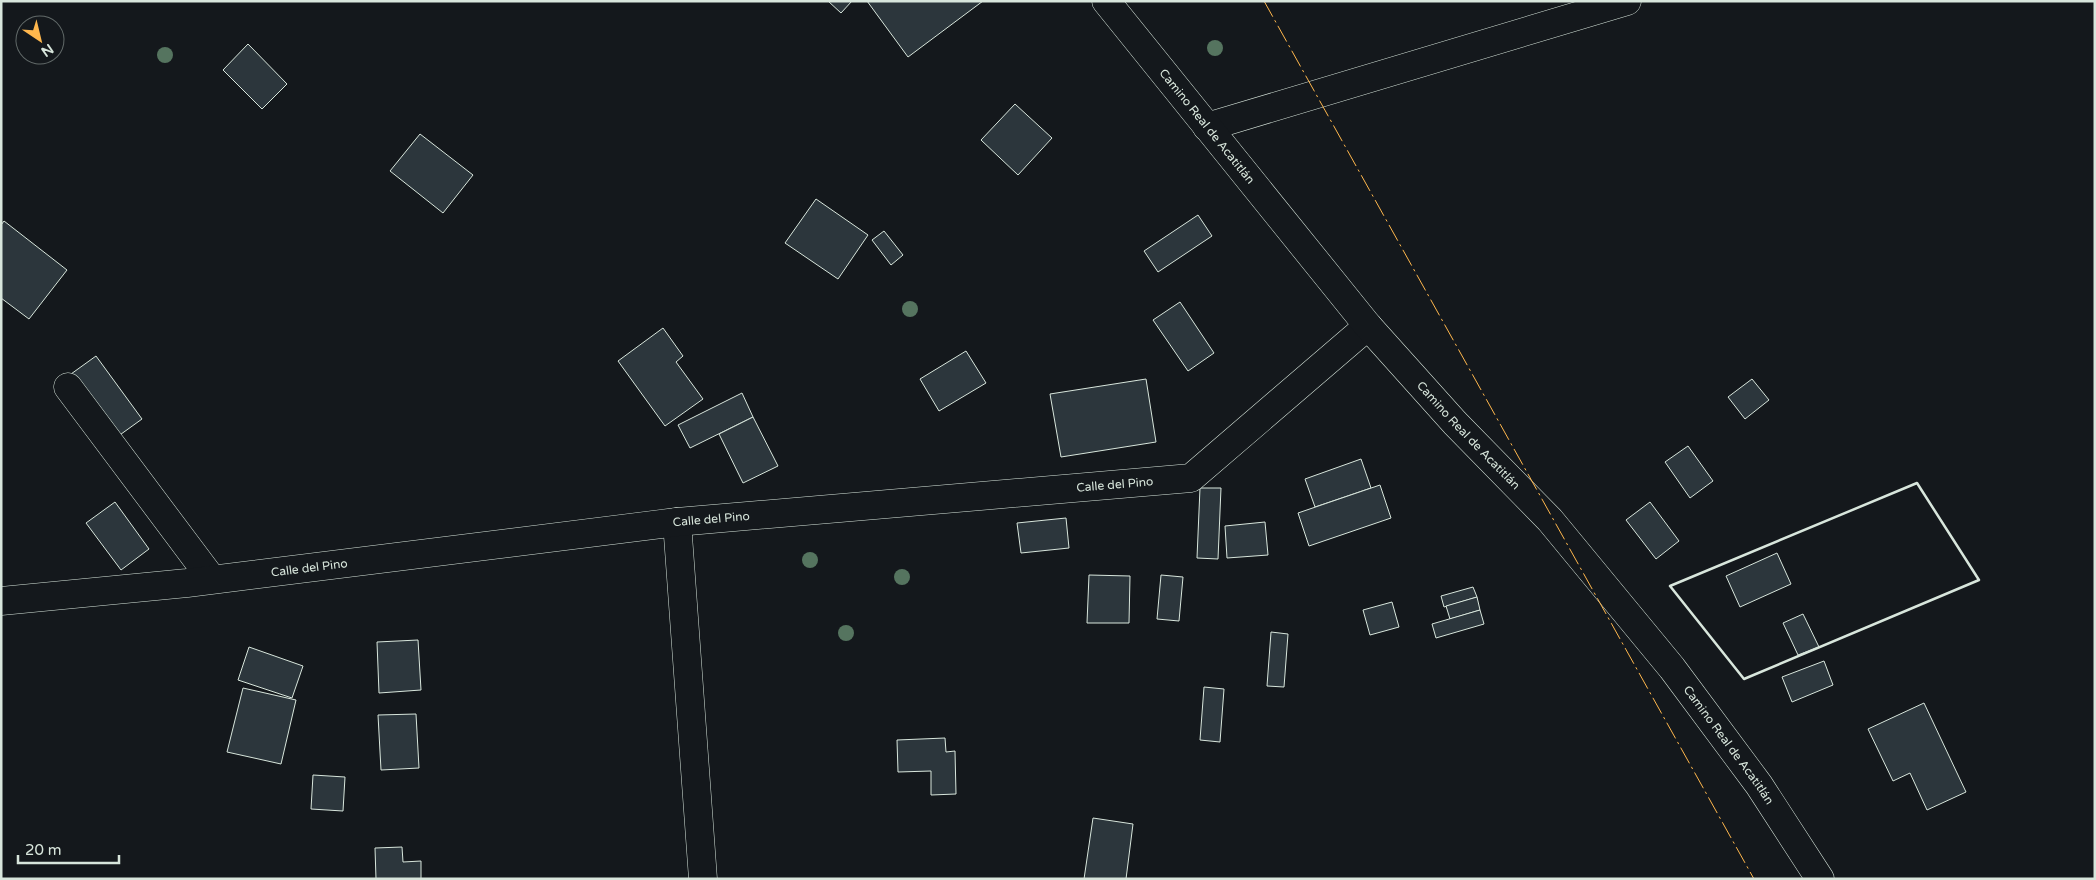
<svg xmlns="http://www.w3.org/2000/svg" width="2096" height="880" font-family="'Varela Round',sans-serif">
	<style>
		.building { fill: #2c363c; stroke: #d8e6dc }
		.lines { fill: none; stroke-linecap: round; stroke-linejoin: round }
		.street-casing { stroke: #d8e6dc; stroke-width: 29 }
		.secondary-casing { stroke: #d8e6dc; stroke-width: 29 }
		.street { stroke: #14181c; stroke-width: 28 }
		.secondary { stroke: #14181c; stroke-width: 28 }
		.wall { stroke: #d8e6dc; stroke-width: 2.5 }
		.power { stroke: #ffb74d; stroke-width: 1; stroke-dasharray: 18 4 2.5 4; stroke-linecap: butt }
		.tree { fill: #55745f }
		.labels { text-anchor: middle; dominant-baseline: central; stroke-width: 4; stroke-linejoin: round; paint-order: stroke }
		.street-label { font-size: 12px; fill: #d8e6dc; stroke: #14181c }
	</style>
	<rect width="100%" height="100%" fill="#14181c"/>
	<g class="building">
		<polygon points="828,1 852,1 841,13"/>
		<polygon points="867,1 983,1 908,57"/>
		<polygon points="248,44 287,84 262,109 223,70"/>
		<polygon points="1015,104 1052,138 1018,175 981,140"/>
		<polygon points="420,134 473,175 443,213 390,171"/>
		<polygon points="816,199 868,235 838,279 785,243"/>
		<polygon points="1198,215 1212,236 1158,272 1144,251"/>
		<polygon points="4,221 67,270 29,319 1,298 1,225"/>
		<polygon points="884,231 903,255 891,265 872,240"/>
		<polygon points="1180,302 1214,353 1188,371 1153,320"/>
		<polygon points="663,328 683,356 676,362 703,399 665,426 618,361"/>
		<polygon points="966,351 986,383 939,411 920,379"/>
		<polygon points="96,356 142,419 117,437 71,374"/>
		<polygon points="1146,379 1156,442 1061,457 1050,394"/>
		<polygon points="1752,379 1769,400 1745,419 1728,397"/>
		<polygon points="742,393 753,417 690,448 678,425"/>
		<polygon points="753,417 778,466 743,483 719,434"/>
		<polygon points="1688,446 1713,481 1690,498 1665,462"/>
		<polygon points="1361,459 1371,488 1315,507 1305,479"/>
		<polygon points="1380,485 1391,518 1309,546 1298,513"/>
		<polygon points="1200,488 1221,488 1218,559 1197,558"/>
		<polygon points="115,502 149,549 121,570 86,523"/>
		<polygon points="1650,502 1679,541 1656,559 1626,520"/>
		<polygon points="1066,518 1069,548 1021,553 1017,523"/>
		<polygon points="1265,522 1268,555 1227,558 1225,526"/>
		<polygon points="1777,553 1791,584 1740,607 1726,576"/>
		<polygon points="1089,575 1130,576 1129,623 1087,623"/>
		<polygon points="1161,575 1183,577 1179,621 1157,619"/>
		<polygon points="1473,587 1477,597 1444,607 1441,596"/>
		<polygon points="1477,597 1480,610 1450,619 1446,606"/>
		<polygon points="1392,602 1399,627 1370,635 1363,610"/>
		<polygon points="1480,610 1484,624 1436,638 1432,624"/>
		<polygon points="1803,614 1819,647 1798,655 1783,623"/>
		<polygon points="1271,632 1288,634 1284,687 1267,686"/>
		<polygon points="418,640 421,690 379,693 377,642"/>
		<polygon points="249,647 303,666 292,698 238,680"/>
		<polygon points="1824,661 1833,685 1792,702 1782,677"/>
		<polygon points="1204,687 1224,689 1220,742 1200,740"/>
		<polygon points="243,688 296,700 281,764 227,752"/>
		<polygon points="1924,703 1966,792 1927,810 1910,773 1893,781 1868,729"/>
		<polygon points="416,714 419,768 381,770 378,715"/>
		<polygon points="945,738 946,752 955,751 956,794 931,795 931,771 898,772 897,740"/>
		<polygon points="313,775 345,777 343,811 311,809"/>
		<polygon points="1093,818 1133,824 1126,879 1084,879"/>
		<polygon points="402,847 403,862 421,861 421,879 376,879 375,848"/>
	</g>
	<g class="lines">
		<g class="street-casing">
			<g id="street">
				<polyline points="1207,127 1627,1"/>
				<polyline points="68,387 211,578"/>
				<polyline points="677,522 703,879"/>
				<path id="s1" d="M1 601 187 583 677 522 1191 478 1368 326"/>
			</g>
		</g>
		<g class="secondary-casing">
			<g id="secondary">
				<path id="s2" d="M1106 1 1368 326 1455 423 1550 520 1672 668 1759 785 1820 879"/>
			</g>
		</g>
		<use href="#street" class="street"/>
		<use href="#secondary" class="secondary"/>
		<polygon class="wall" points="1917,483 1979,580 1744,679 1670,586"/>
		<polyline class="power" points="1264,1 1754,879"/>
	</g>
	<g class="tree">
		<circle cx="1215" cy="48" r="8"/>
		<circle cx="165" cy="55" r="8"/>
		<circle cx="910" cy="309" r="8"/>
		<circle cx="810" cy="560" r="8"/>
		<circle cx="902" cy="577" r="8"/>
		<circle cx="846" cy="633" r="8"/>
	</g>
	<g class="labels">
		<g class="street-label">
			<text stroke="none"><textPath href="#s2" startOffset="161">Camino Real de Acatitlán</textPath></text>
			<text stroke="none"><textPath href="#s2" startOffset="566">Camino Real de Acatitlán</textPath></text>
			<text stroke="none"><textPath href="#s1" startOffset="1120">Calle del Pino</textPath></text>
			<text stroke="none"><textPath href="#s1" startOffset="715">Calle del Pino</textPath></text>
			<text stroke="none"><textPath href="#s1" startOffset="310">Calle del Pino</textPath></text>
			<text stroke="none"><textPath href="#s2" startOffset="971">Camino Real de Acatitlán</textPath></text>
		</g>
	</g>
	<rect width="2096" height="880" fill="none" stroke="#d8e6dc" stroke-width="5"/>
	<g transform="translate(40 40) rotate(145)"><circle r="24" fill="#14181c" stroke="#626a69"/>
	<path d="M0-4L9 19L0 12L-9 19Z" fill="#ffb74d"/>
	<text y="-8" font-size="14" font-weight="bold" text-anchor="middle" fill="#d8e6dc">N</text>
	</g>
	<path d="M18 855v8h101v-8" fill="none" stroke="#d8e6dc" stroke-width="2.5"/>
	<text x="25" y="855" font-size="15" fill="#d8e6dc" stroke="#14181c" stroke-width="4" paint-order="stroke">20 m</text>
</svg>
